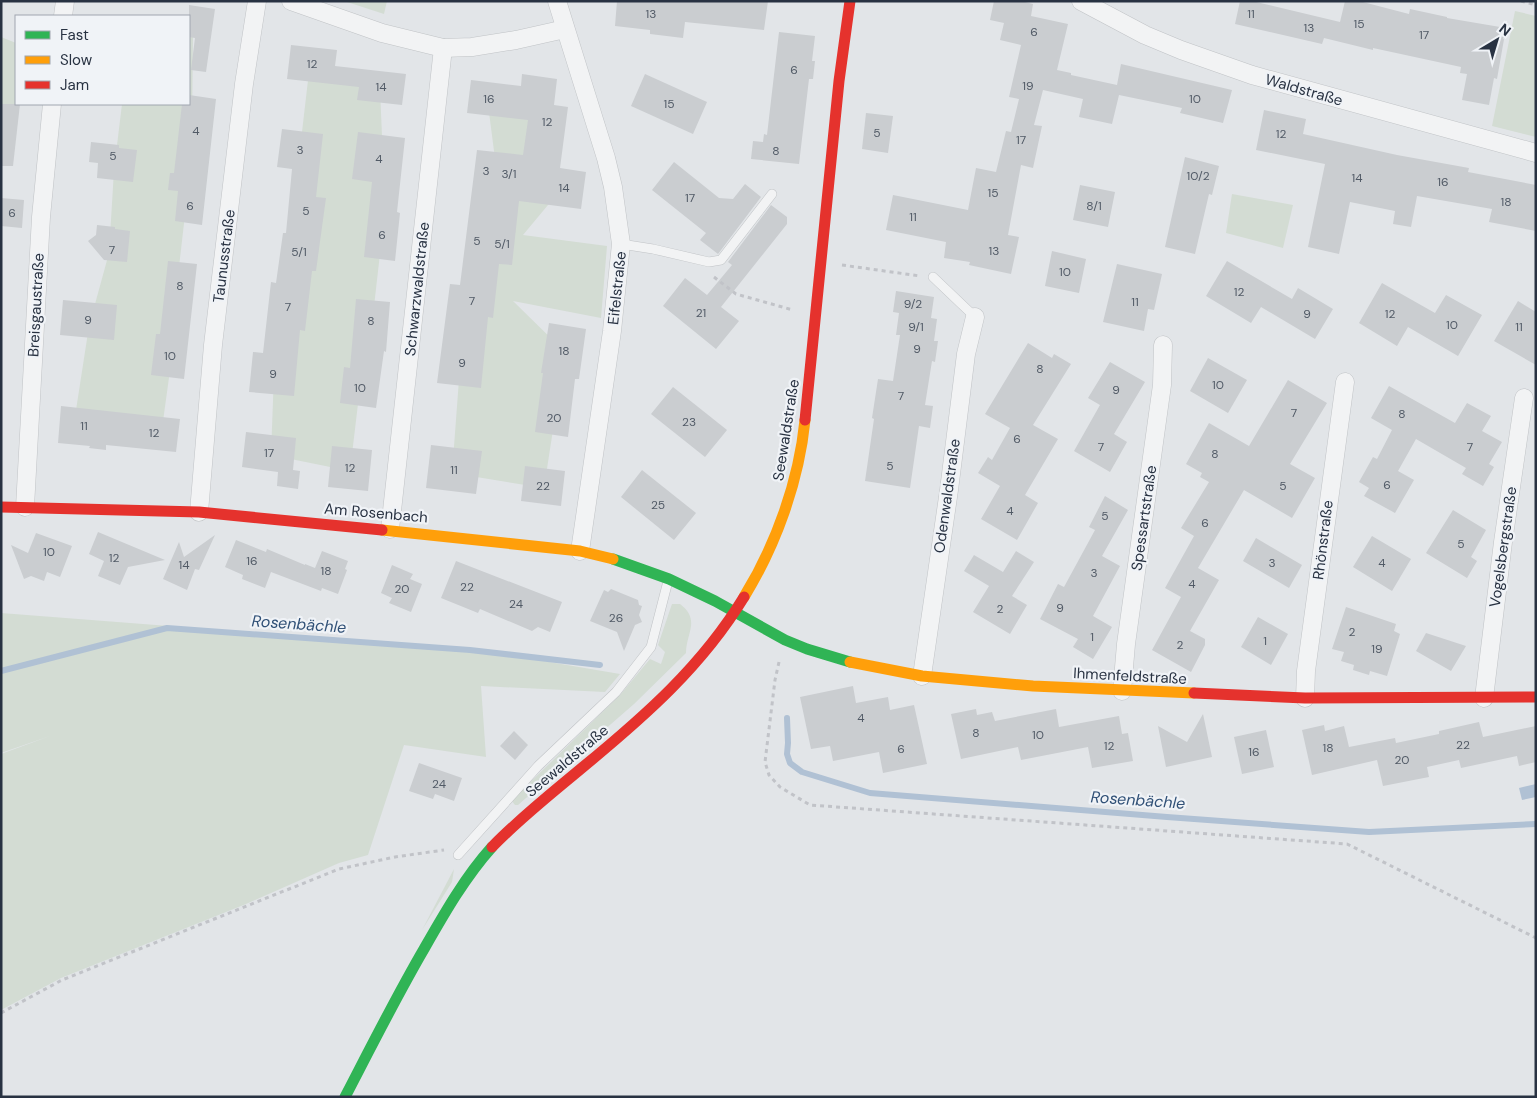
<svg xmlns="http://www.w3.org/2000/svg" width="1537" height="1098" font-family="'DM Sans',sans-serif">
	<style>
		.green { fill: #d3dcd3 }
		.water { fill: #b0c1d4 }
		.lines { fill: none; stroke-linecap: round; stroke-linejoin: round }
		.stream { stroke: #b0c1d4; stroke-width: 6 }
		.building { fill: #cacdd0 }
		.lane-casing { stroke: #c0c3c6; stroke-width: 10 }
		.street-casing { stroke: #c0c3c6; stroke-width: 19 }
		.path { stroke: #c1c3c8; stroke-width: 3; stroke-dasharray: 4 4; stroke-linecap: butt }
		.lane { stroke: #f2f3f4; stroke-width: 9 }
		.street { stroke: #f2f3f4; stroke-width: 18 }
		.fast { stroke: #30b455; stroke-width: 11 }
		.slow { stroke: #ff9f0a; stroke-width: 11 }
		.jam { stroke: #e5322d; stroke-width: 11 }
		.labels { text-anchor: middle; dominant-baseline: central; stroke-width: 4.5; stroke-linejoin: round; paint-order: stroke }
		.number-label { font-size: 12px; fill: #515a66 }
		.street-label { font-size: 15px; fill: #283242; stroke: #f0f3f7 }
		.water-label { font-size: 16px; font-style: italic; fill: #315177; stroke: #f0f3f7 }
	</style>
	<rect width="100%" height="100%" fill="#e2e5e8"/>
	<g class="green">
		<polygon points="344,1 387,1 384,14"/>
		<polygon points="1515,11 1536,16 1536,137 1492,126"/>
		<polygon points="193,33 192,126 186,206 176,293 171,363 160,443 72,436 89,326 109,253 114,170 122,104 189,104 189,34"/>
		<polygon points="1,37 16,43 17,105 1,147"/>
		<polygon points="310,63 380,88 383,161 382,236 372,324 360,387 350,471 271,455 274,373"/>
		<polygon points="487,97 548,117 563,187 523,235 607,246 601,318 513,301 565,352 544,488 452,473 460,366 497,174"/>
		<polygon points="1232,194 1293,205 1283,248 1226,233"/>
		<path d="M672 604H680C701 620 686 633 686 653L634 704 518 805H515L512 801 514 798 620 695 650 659 661 664 665 652 658 645Z"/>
		<polygon points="1,613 479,650 620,674 605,692 481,686 486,757 404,745 368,855 339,863 246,904 61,978 1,1010 1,754 50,736 1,753"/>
		<polygon points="454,869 452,882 422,930"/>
	</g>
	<polygon class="water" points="1536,784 1536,797 1522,800 1519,788"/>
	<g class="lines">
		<g class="stream">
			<polyline points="1,671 167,628 470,650 600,665"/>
			<polyline points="787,718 788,743 787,754 790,763 802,772 870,793 1167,817 1369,832 1536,824"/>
		</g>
	</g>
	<g class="building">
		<polygon points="617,1 768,1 764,30 685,22 683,38 650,34 650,30 615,26"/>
		<polygon points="994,1 1021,1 1033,4 1031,16 1068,24 1057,70 1071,73 1071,75 1117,85 1121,64 1232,90 1223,123 1180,113 1182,108 1119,95 1112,124 1079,117 1083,99 1043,90 1034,125 1042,126 1033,168 1021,165 1008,235 1019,237 1011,274 969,265 970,262 944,258 946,242 886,230 893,195 968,210 976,168 996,172 1006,131 1011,132 1019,99 1009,97 1021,45 1000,40 1004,23 990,20"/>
		<polygon points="1240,1 1252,1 1340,22 1345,1 1359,1 1409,14 1410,9 1447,17 1447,18 1506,28 1497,79 1494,78 1489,105 1462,100 1467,74 1460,73 1461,67 1373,48 1373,50 1324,38 1322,44 1235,24"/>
		<polygon points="189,5 215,9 206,72 191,70 195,38 189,37"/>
		<polygon points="779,32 815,36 812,61 815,61 813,79 809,79 799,164 751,159 753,141 763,142 764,134 767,135"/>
		<polygon points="291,45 337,50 335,66 406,74 402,105 357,100 359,87 287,79"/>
		<polygon points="522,74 557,79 554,105 568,107 560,168 586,172 581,209 519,201 512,265 499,264 493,318 488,317 481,388 437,383 450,284 460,285 477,150 523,155 528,120 467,113 471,80 521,86"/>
		<polygon points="645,74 707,102 693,134 631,106"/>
		<polygon points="189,95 216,99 202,225 175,221 178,191 168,190 170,173 174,173 182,104 189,104"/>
		<polygon points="1,104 20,104 13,166 1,166"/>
		<polygon points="1264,110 1306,119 1303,134 1397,155 1469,168 1468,172 1536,185 1536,231 1489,222 1492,209 1417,196 1411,227 1393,224 1395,211 1350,202 1339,254 1308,247 1325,164 1256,150"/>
		<polygon points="866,113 893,116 888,153 862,149"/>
		<polygon points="282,129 323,134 316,197 326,198 316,271 312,271 305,331 300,330 294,396 249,392 253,352 263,353 271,282 276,283 283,233 286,233 292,169 277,167"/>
		<polygon points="358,132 405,138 397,212 400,213 395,261 364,257 372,182 352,179"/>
		<polygon points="91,142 119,145 119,148 137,150 133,182 97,178 98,163 89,162"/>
		<polygon points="1185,157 1219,166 1212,195 1209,194 1195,254 1165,247"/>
		<polygon points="674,162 719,198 733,199 745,184 761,197 718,254 700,240 706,233 652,190"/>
		<polygon points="1080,185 1115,192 1108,227 1073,220"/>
		<polygon points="1,198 24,200 22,228 1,226"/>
		<polygon points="771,205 787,217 787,224 721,307 739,321 716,349 663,306 685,278 707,295 732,265 728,262"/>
		<polygon points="97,225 115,227 115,229 130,231 127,262 104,260 88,241 96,235"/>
		<polygon points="1052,251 1086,259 1079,293 1045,286"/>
		<polygon points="168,261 197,264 184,379 151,375 156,334 160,334"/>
		<polygon points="1227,261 1292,299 1298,288 1333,309 1315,339 1261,307 1251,323 1206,296"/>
		<polygon points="1117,264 1162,274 1154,310 1148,309 1144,331 1103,322"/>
		<polygon points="1382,283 1435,313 1446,295 1482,315 1458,356 1408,327 1397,346 1359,323"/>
		<polygon points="896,291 934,297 931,318 937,319 934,341 938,341 935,362 932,361 925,405 933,406 930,428 919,426 910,488 865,481 874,419 872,418 878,379 893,381 900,335 896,335 899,313 893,312"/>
		<polygon points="356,299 390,302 386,352 384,351 376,408 340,403 344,367 350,368"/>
		<polygon points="63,300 117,305 114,340 60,335"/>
		<polygon points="1518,301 1536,312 1536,365 1494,341"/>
		<polygon points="549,323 586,329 579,379 575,379 568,437 535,432 543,373 541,373"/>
		<polygon points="1028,343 1052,358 1054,354 1071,364 1033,425 1058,439 1025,495 1038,503 1017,540 981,519 1000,486 978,473 988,457 992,460 1010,428 985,414"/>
		<polygon points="1208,358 1247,380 1228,413 1190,391"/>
		<polygon points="1110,362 1145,382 1114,434 1127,442 1110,472 1074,451 1100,405 1088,398"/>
		<polygon points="1288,380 1327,403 1290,464 1315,478 1292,518 1244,490 1198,568 1219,580 1190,631 1205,639 1205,645 1191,672 1152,650 1181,597 1165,588 1194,536 1181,528 1209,482 1200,477 1202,473 1186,464 1209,423 1249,446"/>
		<polygon points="1389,386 1455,423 1467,403 1491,416 1482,431 1502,442 1489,464 1494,467 1483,486 1462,474 1466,468 1416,439 1398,471 1414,480 1395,513 1364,496 1369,488 1359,482 1373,457 1377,459 1392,430 1371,418"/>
		<polygon points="673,387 727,430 705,457 651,414"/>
		<polygon points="61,406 180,419 176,452 106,445 106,450 89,448 90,446 58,443"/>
		<polygon points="246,432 296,438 293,470 300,471 298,489 277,486 278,472 242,467"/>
		<polygon points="431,445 482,451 476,494 426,488"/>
		<polygon points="332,446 372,450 368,491 328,487"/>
		<polygon points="525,466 565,471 561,506 521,501"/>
		<polygon points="642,470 696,513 674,540 621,497"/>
		<polygon points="1105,496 1128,510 1102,556 1120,566 1093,616 1112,627 1093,659 1073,647 1078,639 1040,619 1058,584 1064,587 1095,530 1089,527"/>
		<polygon points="1453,510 1486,530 1471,557 1477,561 1467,578 1426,553"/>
		<polygon points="98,532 165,560 128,567 120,585 98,576 104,561 89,554"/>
		<polygon points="36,533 72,546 60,577 47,572 44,581 31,576 24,579 11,545 28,553"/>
		<polygon points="215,535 199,570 195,569 187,590 163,579 179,542 184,557"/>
		<polygon points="1372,536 1411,559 1392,591 1353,567"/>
		<polygon points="1256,538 1302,565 1289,588 1243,561"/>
		<polygon points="236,540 266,552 267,549 305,565 305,564 315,568 322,551 348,561 345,569 347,570 338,594 322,588 321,591 271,572 265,588 242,579 243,575 225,567"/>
		<polygon points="1016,551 1034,562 1012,596 1027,605 1010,634 973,612 989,586 964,571 974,555 1003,572"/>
		<polygon points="456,561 562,602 550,632 538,627 532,631 480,609 478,613 441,598"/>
		<polygon points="392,565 413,574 410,579 422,584 411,612 389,603 392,598 381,593"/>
		<polygon points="611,589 638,600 639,605 642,606 639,615 642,622 635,625 624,651 617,632 590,621 604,590 608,592"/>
		<polygon points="1346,607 1396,624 1394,631 1400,634 1387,676 1370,671 1369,675 1353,670 1354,665 1341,661 1344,652 1332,649"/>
		<polygon points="1258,617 1288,634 1271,665 1241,647"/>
		<polygon points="1426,633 1466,646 1451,671 1416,651"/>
		<polygon points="853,686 856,703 888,697 890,710 914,705 927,764 883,773 879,752 833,761 830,746 811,749 800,697"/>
		<polygon points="976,709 977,715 992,712 995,721 1056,709 1059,727 1119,716 1122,734 1128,733 1133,761 1092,768 1088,747 1021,760 1018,747 961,759 951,714"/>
		<polygon points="1203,714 1212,757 1166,767 1158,726 1187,742"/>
		<polygon points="1479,722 1483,737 1536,726 1536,762 1519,766 1517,756 1461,768 1459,760 1427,767 1429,777 1383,786 1377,760 1312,775 1302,730 1324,725 1325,731 1344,726 1349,747 1395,738 1396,743 1439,734 1439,731"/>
		<polygon points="1266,730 1274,767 1242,774 1234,737"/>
		<polygon points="514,731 528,745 515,760 500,746"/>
		<polygon points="419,763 462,778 454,801 435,794 433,799 409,791"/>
	</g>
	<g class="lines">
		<g class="lane-casing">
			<g id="lane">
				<polyline points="621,244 653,249 709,262 721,260 772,194"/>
				<polyline points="933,277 975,317"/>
				<polyline points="458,855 538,766 616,692 651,647 668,581"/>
			</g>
		</g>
		<g class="street-casing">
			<g id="street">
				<polyline points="291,1 382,33 443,48 472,47 516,40 565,29"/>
				<polyline points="557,1 606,158 613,187 621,244 612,331 580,551"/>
				<polyline points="1081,1 1145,35 1181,50 1252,75 1536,153"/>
				<polyline points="63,16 65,1"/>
				<polyline points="25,507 41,217 52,104"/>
				<polyline points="199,512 213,345 244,84 257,1"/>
				<polyline points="390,529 443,48"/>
				<polyline points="922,676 949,490 966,354 975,317"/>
				<polyline points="1122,691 1126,644 1162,385 1163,345"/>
				<polyline points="1305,698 1306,671 1345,382"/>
				<polyline points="1484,698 1503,542 1524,398"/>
			</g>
		</g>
		<g class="path">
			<polyline points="1521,1 1536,5"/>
			<polyline points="842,265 920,276"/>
			<polyline points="714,277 736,294 793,310"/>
			<polyline points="779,662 775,680 765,762 769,775 780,787 810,805 1347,844 1536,938"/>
			<polyline points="1,1013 62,980 339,869 395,857 444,850"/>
		</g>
		<use href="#lane" class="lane"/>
		<use href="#street" class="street"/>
		<g class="fast">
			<polyline points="613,559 669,579 715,601 785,640 807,649 850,662"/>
			<path d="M345 1097C371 1047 396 997 424 949 444 914 465 877 492 847"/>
		</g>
		<g class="slow">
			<polyline points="382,530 580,551 613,559"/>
			<path d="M744 597C776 545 799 481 805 420"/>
			<polyline points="850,662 922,676 1033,686 1194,693"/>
		</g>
		<g class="jam">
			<polyline points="805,420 839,81 850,1"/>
			<polyline points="1,507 199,512 382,530"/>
			<polyline points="1194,693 1305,698 1536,697"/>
			<path d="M492 847C520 818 552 793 583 767 645 716 702 666 744 597"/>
		</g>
	</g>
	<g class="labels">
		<g class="number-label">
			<text x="651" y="14">13</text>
			<text x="1251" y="14">11</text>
			<text x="1359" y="24">15</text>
			<text x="1309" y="28">13</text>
			<text x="1034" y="32">6</text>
			<text x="1424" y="35">17</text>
			<text x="312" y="64">12</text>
			<text x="794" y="70">6</text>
			<text x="1028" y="86">19</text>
			<text x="381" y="87">14</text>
			<text x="489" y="99">16</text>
			<text x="1195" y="99">10</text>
			<text x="669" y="104">15</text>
			<text x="547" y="122">12</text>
			<text x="196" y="131">4</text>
			<text x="877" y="133">5</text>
			<text x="1281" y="134">12</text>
			<text x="1021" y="140">17</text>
			<text x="300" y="150">3</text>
			<text x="776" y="151">8</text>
			<text x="113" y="156">5</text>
			<text x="379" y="159">4</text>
			<text x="486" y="171">3</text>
			<text x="509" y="174">3/1</text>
			<text x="1198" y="176">10/2</text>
			<text x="1357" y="178">14</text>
			<text x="1443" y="182">16</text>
			<text x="564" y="188">14</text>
			<text x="993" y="193">15</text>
			<text x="690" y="198">17</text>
			<text x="1506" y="202">18</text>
			<text x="190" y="206">6</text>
			<text x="1094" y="206">8/1</text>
			<text x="306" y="211">5</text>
			<text x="12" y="213">6</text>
			<text x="913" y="217">11</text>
			<text x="382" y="235">6</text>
			<text x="477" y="241">5</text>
			<text x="502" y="244">5/1</text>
			<text x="112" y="250">7</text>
			<text x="994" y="251">13</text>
			<text x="299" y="252">5/1</text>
			<text x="1065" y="272">10</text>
			<text x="180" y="286">8</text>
			<text x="1239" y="292">12</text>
			<text x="472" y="301">7</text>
			<text x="1135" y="302">11</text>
			<text x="913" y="304">9/2</text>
			<text x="288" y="307">7</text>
			<text x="701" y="313">21</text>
			<text x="1307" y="314">9</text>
			<text x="1390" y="314">12</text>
			<text x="88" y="320">9</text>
			<text x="371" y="321">8</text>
			<text x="1452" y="325">10</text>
			<text x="916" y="327">9/1</text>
			<text x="1519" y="327">11</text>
			<text x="917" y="349">9</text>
			<text x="564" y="351">18</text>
			<text x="170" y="356">10</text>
			<text x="462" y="363">9</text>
			<text x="1040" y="369">8</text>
			<text x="273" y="374">9</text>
			<text x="1218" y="385">10</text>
			<text x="360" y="388">10</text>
			<text x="1116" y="390">9</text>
			<text x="901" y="396">7</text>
			<text x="1294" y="413">7</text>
			<text x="1402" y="414">8</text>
			<text x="554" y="418">20</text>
			<text x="689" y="422">23</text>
			<text x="84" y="426">11</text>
			<text x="154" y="433">12</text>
			<text x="1017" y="439">6</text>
			<text x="1101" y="447">7</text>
			<text x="1470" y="447">7</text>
			<text x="269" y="453">17</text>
			<text x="1215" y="454">8</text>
			<text x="890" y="466">5</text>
			<text x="350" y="468">12</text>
			<text x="454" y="470">11</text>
			<text x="1387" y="485">6</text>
			<text x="543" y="486">22</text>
			<text x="1283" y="486">5</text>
			<text x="658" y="505">25</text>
			<text x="1010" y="511">4</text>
			<text x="1105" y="516">5</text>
			<text x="1205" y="523">6</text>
			<text x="1461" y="544">5</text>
			<text x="49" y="552">10</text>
			<text x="114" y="558">12</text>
			<text x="252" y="561">16</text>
			<text x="1272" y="563">3</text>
			<text x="1382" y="563">4</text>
			<text x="184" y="565">14</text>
			<text x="326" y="571">18</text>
			<text x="1094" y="573">3</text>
			<text x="1192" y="584">4</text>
			<text x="467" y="587">22</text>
			<text x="402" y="589">20</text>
			<text x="516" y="604">24</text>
			<text x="1060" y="608">9</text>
			<text x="1000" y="609">2</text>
			<text x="616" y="618">26</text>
			<text x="1352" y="632">2</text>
			<text x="1092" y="637">1</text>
			<text x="1265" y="641">1</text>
			<text x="1180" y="645">2</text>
			<text x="1377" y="649">19</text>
			<text x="861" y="718">4</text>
			<text x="976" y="733">8</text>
			<text x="1038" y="735">10</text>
			<text x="1463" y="745">22</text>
			<text x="1109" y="746">12</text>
			<text x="1328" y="748">18</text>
			<text x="901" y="749">6</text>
			<text x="1254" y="752">16</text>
			<text x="1402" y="760">20</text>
			<text x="439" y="784">24</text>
		</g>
		<g class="street-label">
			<text transform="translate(1304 90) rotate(16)">Waldstraße</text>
			<text transform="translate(224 256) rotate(-83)">Taunusstraße</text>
			<text transform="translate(617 288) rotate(-84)">Eifelstraße</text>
			<text transform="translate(417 289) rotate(-84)">Schwarzwaldstraße</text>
			<text transform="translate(36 305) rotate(-87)">Breisgaustraße</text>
			<text transform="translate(786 430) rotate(-81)">Seewaldstraße</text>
			<text transform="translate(947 496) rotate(-82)">Odenwaldstraße</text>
			<text transform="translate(376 513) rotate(5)">Am Rosenbach</text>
			<text transform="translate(1144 518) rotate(-82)">Spessartstraße</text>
			<text transform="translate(1323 540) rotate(-83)">Rhönstraße</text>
			<text transform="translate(1503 547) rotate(-82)">Vogelsbergstraße</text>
			<text transform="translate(1130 676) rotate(3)">Ihmenfeldstraße</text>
			<text transform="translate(567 761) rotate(-40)">Seewaldstraße</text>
		</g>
		<g class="water-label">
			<text transform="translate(299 624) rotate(4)">Rosenbächle</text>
			<text transform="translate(1138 800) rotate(4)">Rosenbächle</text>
		</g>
	</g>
	<rect width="1537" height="1098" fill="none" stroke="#283242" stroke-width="5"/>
	<rect x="15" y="15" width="175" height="90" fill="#f0f3f7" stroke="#a0a6af"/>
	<rect x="25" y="31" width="25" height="8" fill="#30b455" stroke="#a0a6af"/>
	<text x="60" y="40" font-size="15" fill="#283242">Fast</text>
	<rect x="25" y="56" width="25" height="8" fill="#ff9f0a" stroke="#a0a6af"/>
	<text x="60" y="65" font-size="15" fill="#283242">Slow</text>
	<rect x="25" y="81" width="25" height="8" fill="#e5322d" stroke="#a0a6af"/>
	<text x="60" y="90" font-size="15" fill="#283242">Jam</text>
	<g transform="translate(1497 40) rotate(38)" stroke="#f0f3f7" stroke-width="4" paint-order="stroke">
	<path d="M0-4L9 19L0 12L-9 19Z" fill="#283242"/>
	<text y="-8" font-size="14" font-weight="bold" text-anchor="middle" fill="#283242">N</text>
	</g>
</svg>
